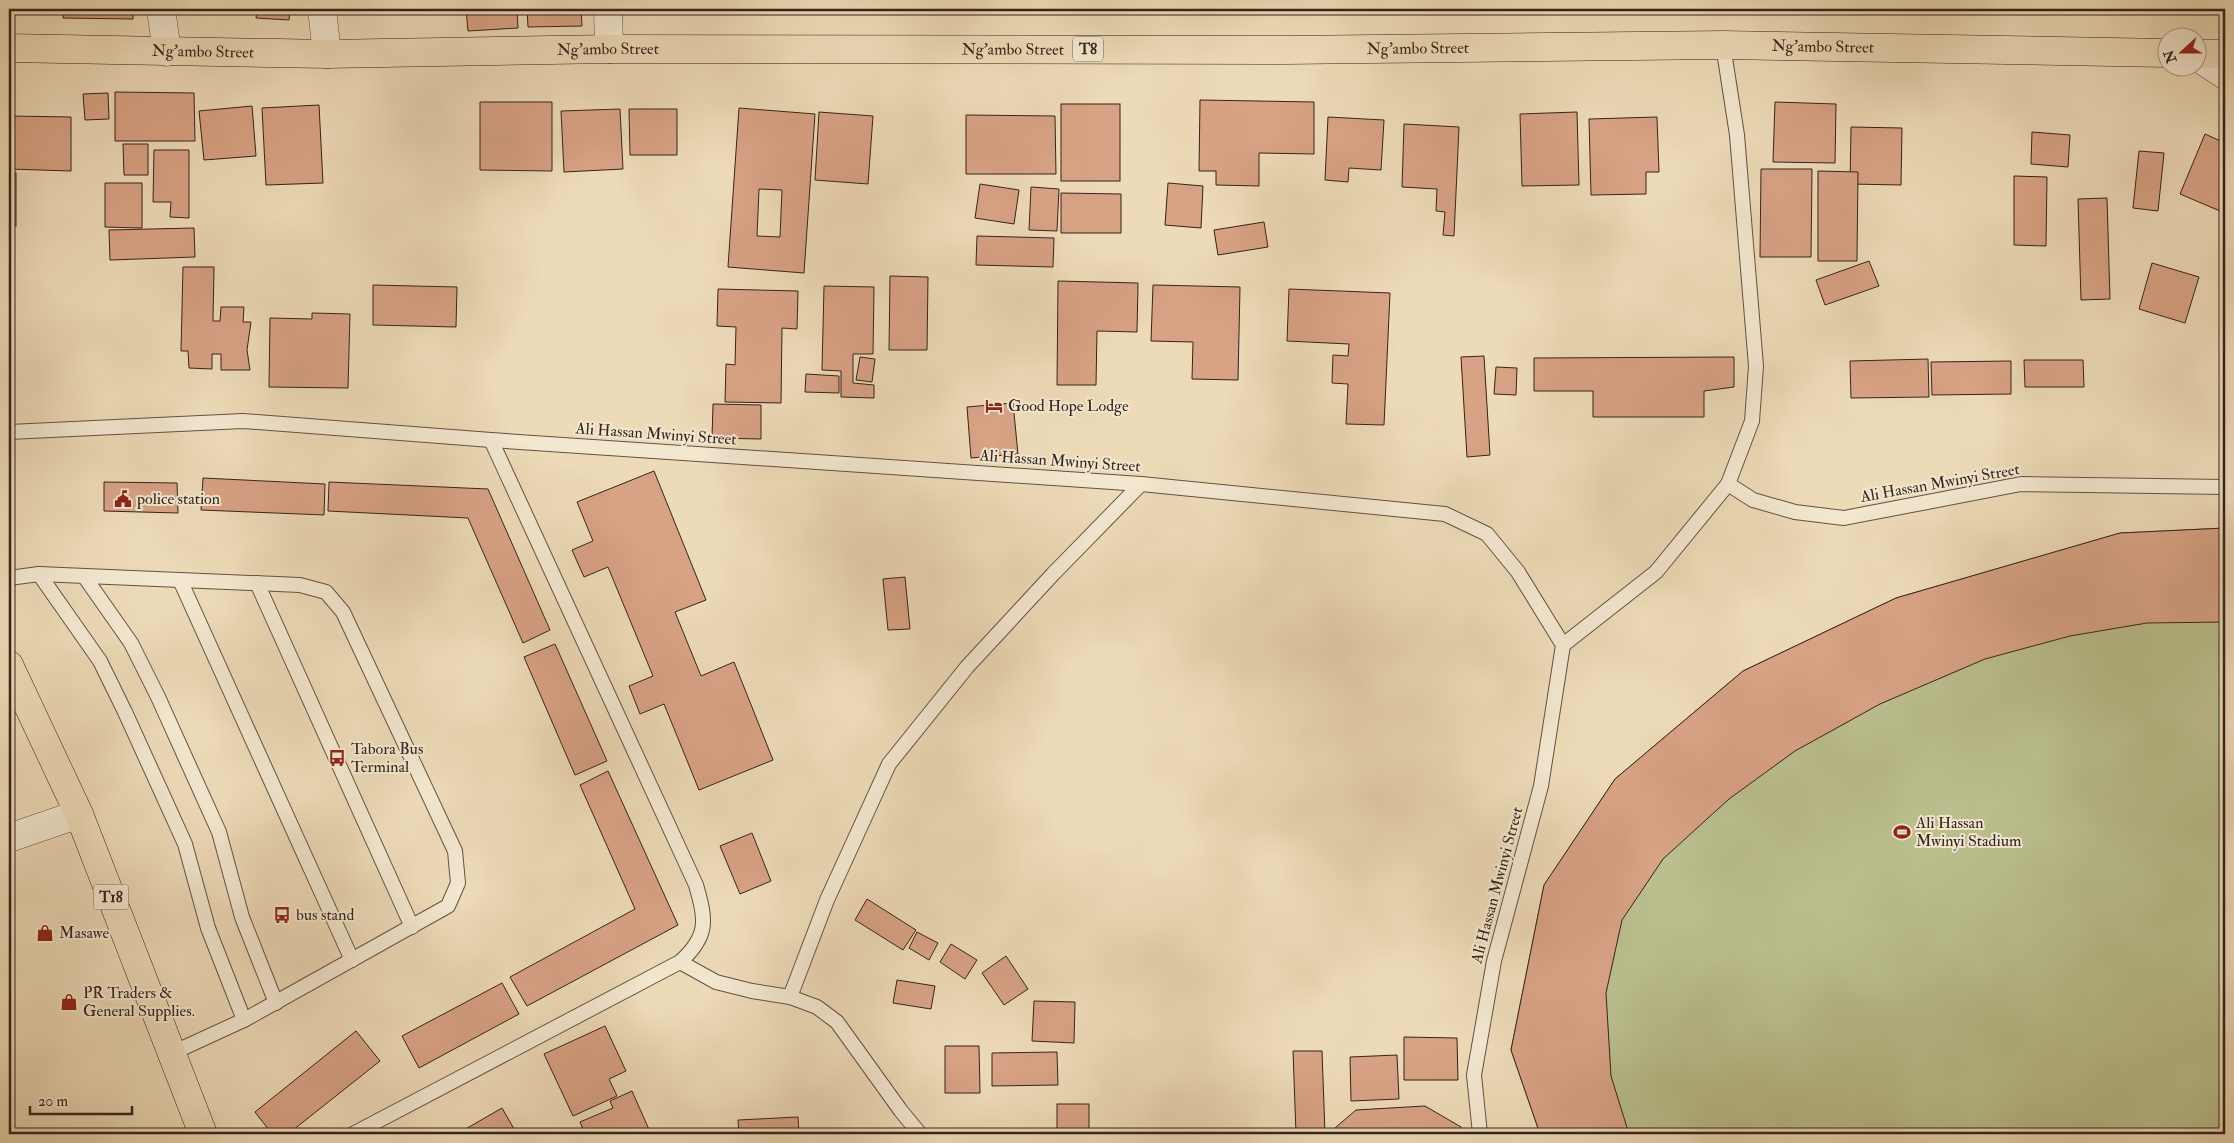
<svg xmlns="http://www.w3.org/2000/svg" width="2234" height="1143" font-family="'IM FELL Double Pica',serif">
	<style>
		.green { fill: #babf8d; stroke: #787154 }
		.building { fill: #d8a285; stroke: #35231c; fill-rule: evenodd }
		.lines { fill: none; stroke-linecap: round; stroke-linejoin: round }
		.service-casing { stroke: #635143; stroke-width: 16 }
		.minor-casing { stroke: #635143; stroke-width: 29 }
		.primary-casing { stroke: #35231c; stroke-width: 29 }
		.trunk-casing { stroke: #35231c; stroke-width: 29 }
		.service { stroke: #f3e7d0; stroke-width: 14 }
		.minor { stroke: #f3e7d0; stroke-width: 28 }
		.primary { stroke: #eddab7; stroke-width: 28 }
		.trunk { stroke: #eddab7; stroke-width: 28 }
		.labels { text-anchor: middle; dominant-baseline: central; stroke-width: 4; stroke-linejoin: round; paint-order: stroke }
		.shield { fill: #f3e7d0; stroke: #6e5e52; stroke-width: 1 }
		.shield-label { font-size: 15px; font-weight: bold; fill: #35231c }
		.street-label { font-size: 16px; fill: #35231c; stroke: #f3e7d0 }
		.poi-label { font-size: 16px; fill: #35231c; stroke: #f3e7d0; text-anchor: start }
	</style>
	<rect width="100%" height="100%" fill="#eddab7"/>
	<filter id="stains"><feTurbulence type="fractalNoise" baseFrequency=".004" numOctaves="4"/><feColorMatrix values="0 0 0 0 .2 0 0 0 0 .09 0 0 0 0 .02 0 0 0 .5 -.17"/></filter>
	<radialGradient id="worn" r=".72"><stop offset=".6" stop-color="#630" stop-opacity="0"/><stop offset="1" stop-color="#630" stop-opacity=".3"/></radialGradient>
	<polygon class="green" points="2225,528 2225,1134 1540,1134 1511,1050 1544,885 1615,779 1743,671 1896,598 2120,533"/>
	<g class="building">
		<polygon points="63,9 133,9 133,19 63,18"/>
		<polygon points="257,9 290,9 289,20 256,18"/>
		<polygon points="466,9 517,9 518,28 468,31"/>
		<polygon points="527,9 581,9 582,26 528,27"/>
		<polygon points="115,92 194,93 195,141 115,141"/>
		<polygon points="108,93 109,119 85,120 83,94"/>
		<polygon points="1200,100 1314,102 1314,154 1259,153 1259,186 1216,185 1216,171 1199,171"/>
		<polygon points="480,102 552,102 552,171 480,170"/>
		<polygon points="1775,102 1836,104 1835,163 1773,162"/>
		<rect x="1061" y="104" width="59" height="77"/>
		<polygon points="319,105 323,183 266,185 262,108"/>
		<polygon points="252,106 256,156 204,160 199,111"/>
		<path d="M739 108 815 114 804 273 728 267ZM759 189 782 190 780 237 757 236Z"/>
		<polygon points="620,109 623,169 564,172 561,111"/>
		<polygon points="629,109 677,109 677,155 630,155"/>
		<polygon points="819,112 873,116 868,184 815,180"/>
		<polygon points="1577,112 1579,185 1522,186 1520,114"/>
		<polygon points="966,115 1055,116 1056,174 966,174"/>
		<polygon points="9,116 71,117 71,171 9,169"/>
		<polygon points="1328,117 1384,120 1381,170 1349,168 1348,182 1325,180"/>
		<polygon points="1657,117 1659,172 1646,172 1646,194 1591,195 1589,119"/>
		<polygon points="1404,124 1459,127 1454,236 1443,235 1445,212 1436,211 1437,189 1402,187"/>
		<polygon points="1851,127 1902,128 1901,185 1850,184"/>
		<polygon points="2032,132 2070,135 2068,167 2031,164"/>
		<polygon points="2205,134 2225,143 2225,200 2220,211 2180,194"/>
		<polygon points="123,144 148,144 148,175 124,175"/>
		<polygon points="154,150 189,150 189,218 170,217 171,202 153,202"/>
		<polygon points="2139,151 2164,153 2158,211 2133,208"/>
		<polygon points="1761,169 1812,169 1811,257 1760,257"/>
		<polygon points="1818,171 1858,172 1857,261 1818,261"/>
		<rect x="9" y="173" width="7" height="53"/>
		<polygon points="2014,176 2047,177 2046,246 2014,245"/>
		<polygon points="105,183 142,183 142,228 105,227"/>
		<polygon points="1168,183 1203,186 1201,228 1165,225"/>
		<polygon points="980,184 1019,190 1014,224 975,218"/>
		<polygon points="1031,187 1059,189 1057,231 1029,230"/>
		<polygon points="1061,193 1121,194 1121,233 1061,233"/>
		<polygon points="2107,198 2110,299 2081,300 2078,199"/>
		<polygon points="1264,222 1268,247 1218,255 1214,230"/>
		<polygon points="2225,226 2225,244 2220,243"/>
		<polygon points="194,228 195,257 110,260 109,230"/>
		<polygon points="9,233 12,233 13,256 9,256"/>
		<polygon points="977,236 1054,238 1053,267 976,265"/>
		<polygon points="1869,261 1879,286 1825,305 1816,280"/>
		<polygon points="2152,263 2199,277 2185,323 2139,309"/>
		<polygon points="183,267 214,267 213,321 220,321 221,307 244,307 243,322 251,322 247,350 250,370 221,370 221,354 212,354 212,369 189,368 188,351 181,351"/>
		<polygon points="890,276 928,277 927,350 889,350"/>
		<polygon points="1058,281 1138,283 1137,332 1097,331 1096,385 1057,385"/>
		<polygon points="373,285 457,287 456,327 373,325"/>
		<polygon points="1153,285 1240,287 1238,380 1192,379 1193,342 1151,341"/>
		<polygon points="824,286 874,287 873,354 853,354 853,383 874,385 874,398 841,397 841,371 822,370"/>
		<polygon points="718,289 798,291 797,329 782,328 781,403 725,402 726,364 735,365 736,327 717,326"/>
		<polygon points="1289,289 1390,293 1384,425 1346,424 1348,384 1332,383 1333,355 1348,356 1349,344 1287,341"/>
		<polygon points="312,313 350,314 348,388 269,387 270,318 312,319"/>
		<polygon points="1484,356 1490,455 1467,457 1461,357"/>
		<polygon points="860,357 875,359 872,382 856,380"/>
		<polygon points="1734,357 1734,387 1704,391 1704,417 1593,417 1593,391 1534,391 1534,358"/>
		<polygon points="1928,359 1929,397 1851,398 1850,361"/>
		<polygon points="2024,360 2083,360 2084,387 2025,387"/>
		<polygon points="2011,361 2011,394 1932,395 1931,362"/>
		<polygon points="1496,367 1517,368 1516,395 1494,394"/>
		<polygon points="806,374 839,376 839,393 805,392"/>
		<polygon points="1013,403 1018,454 971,458 967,407"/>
		<polygon points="713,404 761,405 761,439 712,438"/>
		<polygon points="654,471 706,600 675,612 701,676 734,662 773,760 699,790 664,704 640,714 629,686 653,676 608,567 584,577 572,550 593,541 577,502"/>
		<polygon points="203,478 325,484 324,515 201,510"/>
		<polygon points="104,482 177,483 178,513 104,511"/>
		<polygon points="329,482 488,489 550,630 523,643 468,518 328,511"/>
		<polygon points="2225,528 2225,622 2147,623 2070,636 1985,659 1880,704 1795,751 1729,799 1663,859 1622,920 1606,993 1611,1076 1629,1134 1540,1134 1511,1050 1544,885 1615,779 1743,671 1896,598 2120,533"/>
		<polygon points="905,577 910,629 888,630 883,579"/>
		<polygon points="555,644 607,761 575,775 524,657"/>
		<polygon points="608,771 678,925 527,1006 510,977 635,909 580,785"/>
		<polygon points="752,833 771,881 740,894 720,846"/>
		<polygon points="867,899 916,930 903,950 855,920"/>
		<polygon points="917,932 938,943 929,960 909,948"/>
		<polygon points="951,944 977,960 965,979 940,962"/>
		<polygon points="1006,956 1028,989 1004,1005 982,973"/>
		<polygon points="897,980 935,986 931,1009 893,1003"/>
		<polygon points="502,983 519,1014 419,1068 402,1036"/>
		<polygon points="1034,1001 1075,1002 1074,1043 1032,1041"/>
		<polygon points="605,1026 626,1071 609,1079 617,1096 573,1116 544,1054"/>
		<polygon points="356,1031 380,1061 288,1134 272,1134 255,1112"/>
		<polygon points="1404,1037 1457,1038 1458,1080 1404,1080"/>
		<polygon points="945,1046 979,1046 980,1093 945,1093"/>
		<polygon points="1293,1051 1322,1051 1325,1134 1296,1134"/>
		<polygon points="1057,1052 1058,1085 992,1086 992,1053"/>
		<polygon points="1397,1055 1399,1099 1351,1101 1350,1057"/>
		<polygon points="632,1091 651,1134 585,1134 580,1122 613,1108 610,1101"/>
		<rect x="1057" y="1104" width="32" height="30"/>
		<polygon points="1425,1106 1461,1127 1462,1134 1328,1134 1356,1110"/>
		<polygon points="502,1108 517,1134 457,1134"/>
		<polygon points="798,1117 799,1134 739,1134 738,1120"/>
		<rect x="815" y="1132" width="37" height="2"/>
	</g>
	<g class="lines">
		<g class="service-casing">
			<g id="service">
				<polyline points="9,432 243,421 491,440 1141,484 1445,514 1487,534 1518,572 1563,645 1541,786 1494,961 1474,1075 1480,1134"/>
				<polyline points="1728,484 1753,500 1795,512 1844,518 2021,484 2225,487"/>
				<polyline points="39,574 100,661 125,712 185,844 208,928 244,1020"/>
				<polyline points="84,576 131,643 158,697 219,832 242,917 276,1003"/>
				<polyline points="9,578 39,574 300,585 326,592 343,612 455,851 458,883 448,906 244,1020 170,1054"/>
				<polyline points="180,580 352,960"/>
				<polyline points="257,583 412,927"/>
				<polyline points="1563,645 1656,572 1728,484 1752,421 1756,366 1737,135 1723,45"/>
				<polyline points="680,962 716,982 752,991 790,997 817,1007 837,1022 901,1111 920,1134"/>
				<polyline points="790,997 827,900 889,764 967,667 1053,574 1141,484"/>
				<path d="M353 1134 680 962C709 936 706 920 696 885L491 440"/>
			</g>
		</g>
		<g class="minor-casing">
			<g id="minor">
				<polyline points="161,9 167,52"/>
				<polyline points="322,9 327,54"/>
				<polyline points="608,9 609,49"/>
				<polyline points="2196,56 2225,75"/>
				<polyline points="9,838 79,814"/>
			</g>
		</g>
		<g class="primary-casing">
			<polyline id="primary" points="9,665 79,814 203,1134"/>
		</g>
		<g class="trunk-casing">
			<g id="trunk">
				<path id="s1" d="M9 48 327 54 609 49 1286 50 1723 45 2166 53"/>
				<polyline points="2196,54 2225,54"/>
			</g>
		</g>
		<use href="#service" class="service"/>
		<use href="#minor" class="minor"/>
		<use href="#primary" class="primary"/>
		<use href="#trunk" class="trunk"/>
	</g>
	<defs>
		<g id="hotel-bare" transform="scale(1.35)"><path d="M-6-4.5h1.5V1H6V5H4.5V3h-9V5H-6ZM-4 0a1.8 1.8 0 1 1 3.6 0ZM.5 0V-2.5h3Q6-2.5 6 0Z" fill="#8f2418" stroke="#f3e7d0" stroke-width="2.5" paint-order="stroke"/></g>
		<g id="civic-bare" transform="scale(1.35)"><path d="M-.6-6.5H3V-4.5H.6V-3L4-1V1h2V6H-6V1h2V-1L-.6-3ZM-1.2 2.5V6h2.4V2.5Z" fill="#8f2418" stroke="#f3e7d0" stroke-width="2.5" paint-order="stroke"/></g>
		<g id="bus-bare" transform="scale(1.35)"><path d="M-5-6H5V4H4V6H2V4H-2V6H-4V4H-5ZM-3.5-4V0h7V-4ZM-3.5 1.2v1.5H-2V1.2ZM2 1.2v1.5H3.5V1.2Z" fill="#8f2418" stroke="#f3e7d0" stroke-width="2.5" paint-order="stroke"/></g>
		<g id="stadium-bare" transform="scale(1.35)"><path d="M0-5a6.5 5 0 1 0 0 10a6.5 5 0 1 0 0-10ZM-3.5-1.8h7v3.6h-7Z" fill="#8f2418" stroke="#f3e7d0" stroke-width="2.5" paint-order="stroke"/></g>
		<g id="shop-bare" transform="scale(1.35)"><path d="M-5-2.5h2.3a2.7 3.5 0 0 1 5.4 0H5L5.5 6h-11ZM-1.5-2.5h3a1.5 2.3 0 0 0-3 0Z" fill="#8f2418" stroke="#f3e7d0" stroke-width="2.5" paint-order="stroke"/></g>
	</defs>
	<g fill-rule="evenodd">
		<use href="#hotel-bare" x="994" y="406"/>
		<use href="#civic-bare" x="123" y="499"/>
		<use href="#bus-bare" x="337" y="758"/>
		<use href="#stadium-bare" x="1902" y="832"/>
		<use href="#bus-bare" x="282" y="915"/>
		<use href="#shop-bare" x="45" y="933"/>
		<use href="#shop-bare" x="69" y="1002"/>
	</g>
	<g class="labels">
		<g class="shield">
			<rect x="1073" y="36.5" width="30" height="25" rx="4"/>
			<rect x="93.5" y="884.5" width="35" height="25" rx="4"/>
		</g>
		<g class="shield-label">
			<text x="1088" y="49">T8</text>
			<text x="111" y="897">T18</text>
		</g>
		<g class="street-label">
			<text stroke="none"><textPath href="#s1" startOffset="1814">Ng’ambo Street</textPath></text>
			<text stroke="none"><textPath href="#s1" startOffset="1409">Ng’ambo Street</textPath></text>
			<text stroke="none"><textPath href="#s1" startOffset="599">Ng’ambo Street</textPath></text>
			<text stroke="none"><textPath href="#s1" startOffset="1004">Ng’ambo Street</textPath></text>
			<text stroke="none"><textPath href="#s1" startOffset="194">Ng’ambo Street</textPath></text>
			<text transform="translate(656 434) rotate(4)">Ali Hassan Mwinyi Street</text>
			<text transform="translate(1060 461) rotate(4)">Ali Hassan Mwinyi Street</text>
			<text transform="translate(1940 483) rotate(-10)">Ali Hassan Mwinyi Street</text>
			<text transform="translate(1497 885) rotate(-75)">Ali Hassan Mwinyi Street</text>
		</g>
		<g class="poi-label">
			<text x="1008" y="406">Good Hope Lodge</text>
			<text x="137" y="499">police station</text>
			<text x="351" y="749">Tabora Bus<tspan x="351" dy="18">Terminal</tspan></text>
			<text x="1916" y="823">Ali Hassan<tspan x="1916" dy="18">Mwinyi Stadium</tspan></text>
			<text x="296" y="915">bus stand</text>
			<text x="59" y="933">Masawe</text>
			<text x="83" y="993">PR Traders &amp;<tspan x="83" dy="18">General Supplies.</tspan></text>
		</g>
	</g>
	<rect width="2234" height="1143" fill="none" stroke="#eddab7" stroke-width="30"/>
	<rect x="10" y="10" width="2214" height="1123" fill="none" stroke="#35231c" stroke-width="2.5"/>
	<rect x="15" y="15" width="2204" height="1113" fill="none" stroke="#35231c"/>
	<g transform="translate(2182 52) rotate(249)"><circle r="24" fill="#f3e7d0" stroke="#a79988"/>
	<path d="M0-4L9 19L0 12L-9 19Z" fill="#8f2418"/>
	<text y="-8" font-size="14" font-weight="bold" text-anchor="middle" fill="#35231c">N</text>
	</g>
	<path d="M30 1106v8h102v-8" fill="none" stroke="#35231c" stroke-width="2.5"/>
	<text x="38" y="1106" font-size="15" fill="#35231c" stroke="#f3e7d0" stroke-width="4" paint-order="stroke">20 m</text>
	<rect width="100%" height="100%" filter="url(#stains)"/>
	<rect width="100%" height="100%" fill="url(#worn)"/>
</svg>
